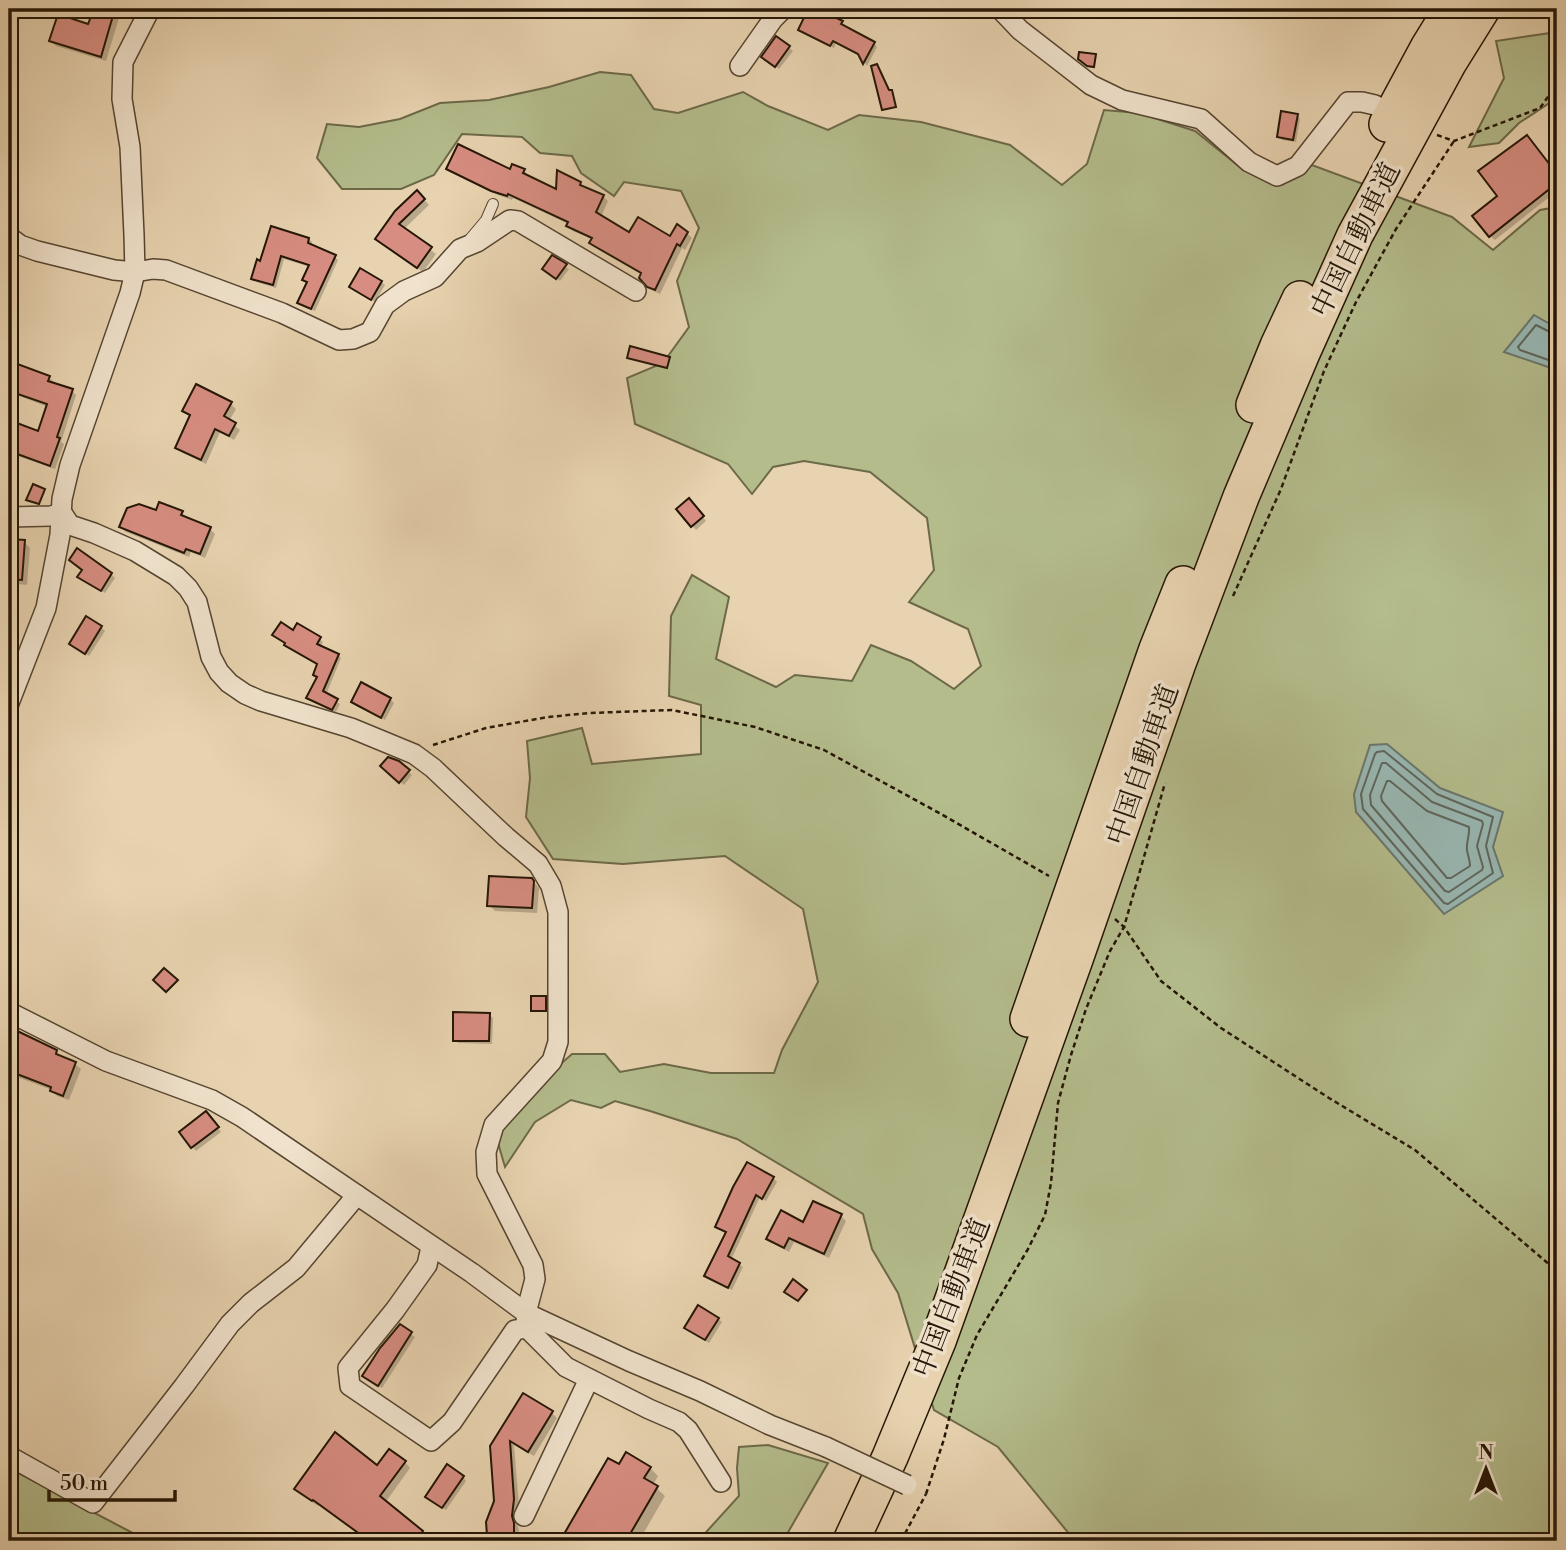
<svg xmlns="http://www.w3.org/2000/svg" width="1566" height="1550" font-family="'Libre Bodoni','Noto Serif JP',serif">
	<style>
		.green { fill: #b4bc8c; stroke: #6c6948; stroke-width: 2 }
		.water { fill: #98b7b2; stroke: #6a776d; stroke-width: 2 }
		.shadow { fill: #0003 }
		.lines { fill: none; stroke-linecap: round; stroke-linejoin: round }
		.shore { stroke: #5e665c; stroke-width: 2 }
		.building { fill: #d78d81; stroke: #241605; stroke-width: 2 }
		.service-casing { stroke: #554530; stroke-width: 12 }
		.minor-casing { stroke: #554530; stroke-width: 22 }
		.motorway-casing { stroke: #241605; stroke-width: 38 }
		.path { stroke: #241605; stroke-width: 2.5; stroke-dasharray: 5 3.5; stroke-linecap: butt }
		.service { stroke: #f0e2cc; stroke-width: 10 }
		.minor { stroke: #f0e2cc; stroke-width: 19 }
		.motorway { stroke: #e8d3b0; stroke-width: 35 }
		.minor-bridge-casing { stroke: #554530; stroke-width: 22; stroke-linecap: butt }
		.minor-bridge { stroke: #f0e2cc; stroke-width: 19 }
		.labels { text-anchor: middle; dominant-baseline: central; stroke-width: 7; stroke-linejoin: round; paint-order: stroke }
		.street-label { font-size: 28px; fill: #241605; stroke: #f0e2cc }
	</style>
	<rect width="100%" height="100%" fill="#e8d3b0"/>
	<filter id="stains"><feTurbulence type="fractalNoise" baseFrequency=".00286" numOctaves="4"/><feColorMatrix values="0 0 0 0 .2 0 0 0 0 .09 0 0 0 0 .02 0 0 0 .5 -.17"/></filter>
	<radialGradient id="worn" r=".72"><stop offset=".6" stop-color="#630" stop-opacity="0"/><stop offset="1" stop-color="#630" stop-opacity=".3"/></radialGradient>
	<g class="green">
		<polygon points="1557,30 1557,98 1519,123 1499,143 1469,147 1504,78 1496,41 1550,33"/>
		<polygon points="600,72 631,75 654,109 678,113 743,92 768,106 828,130 859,115 921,122 1010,145 1062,185 1087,164 1104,110 1139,113 1195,131 1240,167 1277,180 1312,165 1452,217 1493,250 1540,210 1557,207 1557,1541 1075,1541 998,1447 934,1410 898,1293 872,1249 863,1214 737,1139 650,1111 615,1101 601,1108 571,1100 535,1122 505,1167 496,1136 547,1076 572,1054 605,1054 620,1072 664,1064 711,1073 774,1073 782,1050 818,982 803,909 725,856 623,864 553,859 526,817 530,778 527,741 582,728 592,764 701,754 701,705 669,696 671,616 692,575 729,597 716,659 776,687 795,675 852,681 871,645 911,661 954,689 981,666 968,629 909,602 934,570 927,518 870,472 804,461 773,467 752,494 728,464 635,424 627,378 663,363 689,327 677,281 699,228 681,191 624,182 614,196 581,173 572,156 540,153 522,137 462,134 434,175 401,189 342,189 317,158 327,124 359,127 400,119 440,103 489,100 549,87"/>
		<polygon points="768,1445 828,1463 783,1541 698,1541 739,1496 737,1468 739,1447"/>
		<polygon points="9,1468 148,1541 9,1541"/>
	</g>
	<g class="water">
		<polygon points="1534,315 1557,328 1557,370 1504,352"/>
		<polygon points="1387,744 1440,788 1503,812 1493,847 1503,876 1444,914 1356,812 1354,794 1370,745"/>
	</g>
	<g class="shadow">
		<polygon points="96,9 113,13 119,18 106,61 56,46 51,41 90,26"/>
		<polygon points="810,9 842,22 845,26 844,28 874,43 877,47 867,66 861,56 836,43 834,48 803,33 800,30"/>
		<polygon points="777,38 793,51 779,69 767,60"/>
		<polygon points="1297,115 1300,119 1296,142 1282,140 1279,136"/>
		<polygon points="448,168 511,172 524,171 529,176 528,178 558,191 580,183 586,189 603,196 608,201 601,217 630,234 670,239 687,233 692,238 685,250 682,248 660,294 654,291 641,278 642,274 596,247 593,239 573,231 568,226 569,224 513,198 512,200 498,195 453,173"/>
		<polygon points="1557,171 1557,191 1495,240 1490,236"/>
		<polygon points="417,192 429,205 404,229 436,254 423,272 382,243"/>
		<polygon points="309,239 312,242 311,246 335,257 338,260 315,311 302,306 299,302 308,283 304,279 310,267 284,259 276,288 256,282 253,279 262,263"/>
		<polygon points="9,254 14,259 9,266"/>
		<polygon points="552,258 569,269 560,281 548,272"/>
		<polygon points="381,282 385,285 375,302 355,290"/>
		<polygon points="13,365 49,378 54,382 53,384 72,391 76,395 61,442 64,444 55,469 9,453 9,422 40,433 48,407 9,392 9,377"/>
		<polygon points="197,386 231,404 236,409 229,421 240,430 234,440 220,432 206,464 183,453 178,448 190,416 185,411"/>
		<polygon points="693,504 706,521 696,530 678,510"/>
		<polygon points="157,512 182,513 187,518 210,529 215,534 205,558 191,552 189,557 126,532 121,527"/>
		<polygon points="24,542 30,548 27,585 9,583 9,551"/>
		<polygon points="111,574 115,578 105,593 83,580"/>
		<polygon points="101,627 105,631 89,656 71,644"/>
		<polygon points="294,632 320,639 323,642 320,648 338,655 341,658 326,695 340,704 336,712 311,701 308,698 319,678 319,665 286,645"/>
		<polygon points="362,685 390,699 394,703 385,720 356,706 353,702"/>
		<polygon points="398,763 412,775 404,785 382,766"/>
		<polygon points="532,880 539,888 537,913 495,911 489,905"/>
		<polygon points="489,1015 493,1018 492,1044 458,1043 455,1040"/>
		<polygon points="11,1030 56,1052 62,1057 75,1064 81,1069 69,1100 57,1096 52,1090 9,1074 9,1035"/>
		<polygon points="210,1117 221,1132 196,1151 181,1133"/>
		<polygon points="773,1178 777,1182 766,1201 760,1197 731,1260 743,1267 732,1290 710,1279 706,1276 727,1234 717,1227"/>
		<polygon points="841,1216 846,1221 829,1258 794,1242 789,1252 773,1243 768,1238 804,1224"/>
		<polygon points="718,1319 722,1322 709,1343 690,1331"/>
		<polygon points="400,1326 415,1337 382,1388 368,1379"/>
		<polygon points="551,1412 557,1418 534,1456 514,1445 519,1506 517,1523 519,1530 519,1540 496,1541 489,1534 496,1501 492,1447"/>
		<polygon points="609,1461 619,1467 650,1468 658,1476 653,1485 665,1496 639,1541 562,1541"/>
		<polygon points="405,1462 410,1468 385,1503 422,1532 427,1538 425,1541 358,1541 363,1536 319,1504 318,1506 302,1495 296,1489 377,1468"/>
		<polygon points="463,1477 466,1481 446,1510 431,1500"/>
	</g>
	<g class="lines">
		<g class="shore">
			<polyline points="1557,334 1552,333 1536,325 1518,347 1520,350 1557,363"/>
			<polygon points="1384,751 1437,794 1493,817 1486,846 1493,873 1448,904 1444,903 1363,809 1361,794 1375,754 1377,752"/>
			<polygon points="1382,763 1386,763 1432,802 1482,821 1483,824 1477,846 1483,867 1482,870 1449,892 1445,891 1371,805 1370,795"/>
			<path d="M1387 781H1390L1427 811 1469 827C1470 835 1466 842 1467 850 1468 856 1470 860 1470 866L1451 878H1447L1382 801 1381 796Z"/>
		</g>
	</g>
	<g class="building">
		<polygon points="94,9 106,9 114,12 101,57 49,41 58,14 88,24"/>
		<polygon points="808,9 817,9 843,21 841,24 875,42 863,64 858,54 833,41 830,46 798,30"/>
		<polygon points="776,36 790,46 775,67 761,57"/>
		<polygon points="1079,52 1096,54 1094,67 1087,66 1078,59"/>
		<polygon points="877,64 889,90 892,90 896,107 882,110 871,66"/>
		<polygon points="1281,111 1298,114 1293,140 1277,137"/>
		<polygon points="1527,135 1557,174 1557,183 1489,237 1472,216 1497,196 1478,171"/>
		<polygon points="458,144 510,169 512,164 525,169 523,173 556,189 557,170 581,182 580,185 604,195 596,212 629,232 638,217 670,236 677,224 688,232 680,246 677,244 655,290 647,287 639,278 641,273 589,243 592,238 566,226 568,222 508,194 507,196 491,191 446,169"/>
		<polygon points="417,190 425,199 399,224 432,247 417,268 375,239 395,211"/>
		<polygon points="271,226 309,238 308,243 336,255 311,309 297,303 307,282 302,280 309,265 281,256 273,285 251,279 257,259 260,261"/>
		<polygon points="552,255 567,264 556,279 542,269"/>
		<polygon points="360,268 382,281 371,300 349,287"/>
		<polygon points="630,346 670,357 667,368 627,358"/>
		<polygon points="12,362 50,376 48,381 73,389 57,437 60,438 50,466 9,451 9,420 38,431 47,404 9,391 9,372"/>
		<polygon points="196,384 232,402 224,416 236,423 229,436 215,429 201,460 175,448 190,415 182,411"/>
		<polygon points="33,484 45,489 39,504 26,500"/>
		<polygon points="689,498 704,516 691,527 676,509"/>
		<polygon points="159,502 183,511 181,515 211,527 200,554 186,549 184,553 119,527 127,508 139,504 156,510"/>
		<polygon points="9,539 25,540 22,580 9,579"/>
		<polygon points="77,548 112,573 101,591 77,577 82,570 69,560"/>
		<polygon points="86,616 102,626 85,654 69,644"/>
		<polygon points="281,622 293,630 297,623 321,637 317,644 339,654 323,691 338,699 332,710 306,698 317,677 313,675 317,664 284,645 285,643 272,635"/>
		<polygon points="361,682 391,698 381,718 351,702"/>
		<polygon points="388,757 399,761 410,770 399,783 380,766"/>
		<polygon points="489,876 532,878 534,881 532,908 487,906"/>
		<polygon points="164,968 178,980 166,992 153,980"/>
		<rect x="531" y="996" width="15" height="15"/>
		<polygon points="453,1012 490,1013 489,1041 453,1041"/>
		<polygon points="9,1027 57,1050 56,1054 76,1062 63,1096 50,1091 51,1087 9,1071"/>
		<polygon points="206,1111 219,1127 191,1148 179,1132"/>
		<polygon points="747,1162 774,1177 762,1199 756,1195 728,1256 740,1263 728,1288 704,1276 726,1232 715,1227 733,1187"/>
		<polygon points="813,1201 842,1214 824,1254 789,1238 784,1248 766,1239 781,1210 803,1222"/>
		<polygon points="793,1279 807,1290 798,1301 784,1292"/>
		<polygon points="698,1305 719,1318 705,1340 684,1328"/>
		<polygon points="400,1324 412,1332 378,1386 362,1376 380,1348"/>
		<polygon points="523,1393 553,1411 528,1452 510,1441 514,1499 512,1516 514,1523 514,1535 493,1541 487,1535 486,1522 494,1501 490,1446"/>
		<polygon points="335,1432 377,1465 389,1449 406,1461 380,1496 423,1531 415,1541 356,1541 361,1535 313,1500 312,1501 294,1489"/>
		<polygon points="626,1452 651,1467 644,1478 658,1486 626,1541 560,1541 608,1458 619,1464"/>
		<polygon points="447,1464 464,1476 442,1508 425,1497"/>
	</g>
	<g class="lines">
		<g class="service-casing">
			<polyline id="service" points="470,239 486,220 493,204"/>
		</g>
		<g class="minor-casing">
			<g id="minor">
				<polyline points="1000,9 1020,30 1091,85 1122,100 1201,119 1249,162 1277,176 1298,166 1348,102 1362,102 1375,105"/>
				<polyline points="740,66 773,19 783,9"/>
				<polyline points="9,237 20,245 37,251 114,270 135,272 153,269 166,270 282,313 339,340 353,339 370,332 385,305 404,291 435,277 460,249 477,242 510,220 518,221 636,291"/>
				<polyline points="62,513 70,525 94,533 135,551 176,576 188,588 197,602 211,657 219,672 229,683 245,694 261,701 351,728 414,754 433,768 506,837 538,864 551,886 558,912 558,1042 552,1061 494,1125 486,1152 487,1174 533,1265 535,1279 526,1313 527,1328 566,1367 649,1409 679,1422 688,1430 721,1482"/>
				<polyline points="9,517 51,516 62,513"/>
				<polyline points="9,703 46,608 60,535 62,499 70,465 130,293 135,272 134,235 130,147 122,99 123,62 150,9"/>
				<polyline points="9,1012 106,1061 212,1100 242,1117 472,1273 526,1313 629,1361 700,1391 770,1425 826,1447"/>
				<polyline points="431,1247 427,1265 395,1310 348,1368 350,1386 431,1441 452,1422 515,1330 527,1328"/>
				<polyline points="9,1456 93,1503 184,1386 230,1324 251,1303 296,1268 357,1195"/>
				<polyline points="524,1516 589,1379"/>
			</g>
		</g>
		<g class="motorway-casing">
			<g id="motorway">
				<polyline points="1387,124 1428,48 1452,9"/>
				<polyline points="1254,405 1278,346 1300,299"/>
				<polyline points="1028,1019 1157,649 1183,584"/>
				<polyline points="851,1541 890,1457 938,1341 1074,962 1178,663 1241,497 1302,353 1355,235 1449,62 1482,9"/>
			</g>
		</g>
		<g class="path">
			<polyline points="1437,135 1454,141 1540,108 1557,84"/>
			<polyline points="1233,596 1281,489 1324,371 1356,302 1396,229 1454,141"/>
			<polyline points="433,745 486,728 548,717 589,713 672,710 755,727 824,750 941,814 1049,876"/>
			<polyline points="1115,919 1124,927 1161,981 1221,1028 1329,1098 1415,1150 1557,1271"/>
			<polyline points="926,1494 944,1439 959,1378 977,1335 1028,1249 1045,1215 1051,1183 1058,1103 1071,1055 1086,1009 1110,951 1124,927 1165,783"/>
			<polyline points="901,1541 926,1494"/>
		</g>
		<use href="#service" class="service"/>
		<use href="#minor" class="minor"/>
		<use href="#motorway" class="motorway"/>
		<g class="minor-bridge-casing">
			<polyline id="minor-bridge" points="826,1447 907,1485"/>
		</g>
		<use href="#minor-bridge" class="minor-bridge"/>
	</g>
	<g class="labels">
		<g class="street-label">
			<text transform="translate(1356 240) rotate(-64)">中国自動車道</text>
			<text transform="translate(1143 765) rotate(-71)">中国自動車道</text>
			<text transform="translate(952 1298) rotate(-69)">中国自動車道</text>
		</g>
	</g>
	<rect width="1566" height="1550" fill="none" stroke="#e8d3b0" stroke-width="35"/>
	<rect x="10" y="10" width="1545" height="1529" fill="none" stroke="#241605" stroke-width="3.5"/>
	<rect x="18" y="18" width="1531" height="1515" fill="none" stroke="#241605" stroke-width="2"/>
	<g transform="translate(1486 1469)" stroke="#f0e2cc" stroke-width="5" paint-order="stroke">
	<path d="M0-5L12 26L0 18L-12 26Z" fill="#241605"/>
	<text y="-10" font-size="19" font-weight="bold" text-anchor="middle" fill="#241605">N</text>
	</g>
	<path d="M49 1490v10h126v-10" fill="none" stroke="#241605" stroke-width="3.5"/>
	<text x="60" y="1490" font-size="21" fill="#241605" stroke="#f0e2cc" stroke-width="5" paint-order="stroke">50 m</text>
	<rect width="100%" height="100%" filter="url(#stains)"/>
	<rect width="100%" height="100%" fill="url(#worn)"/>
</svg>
